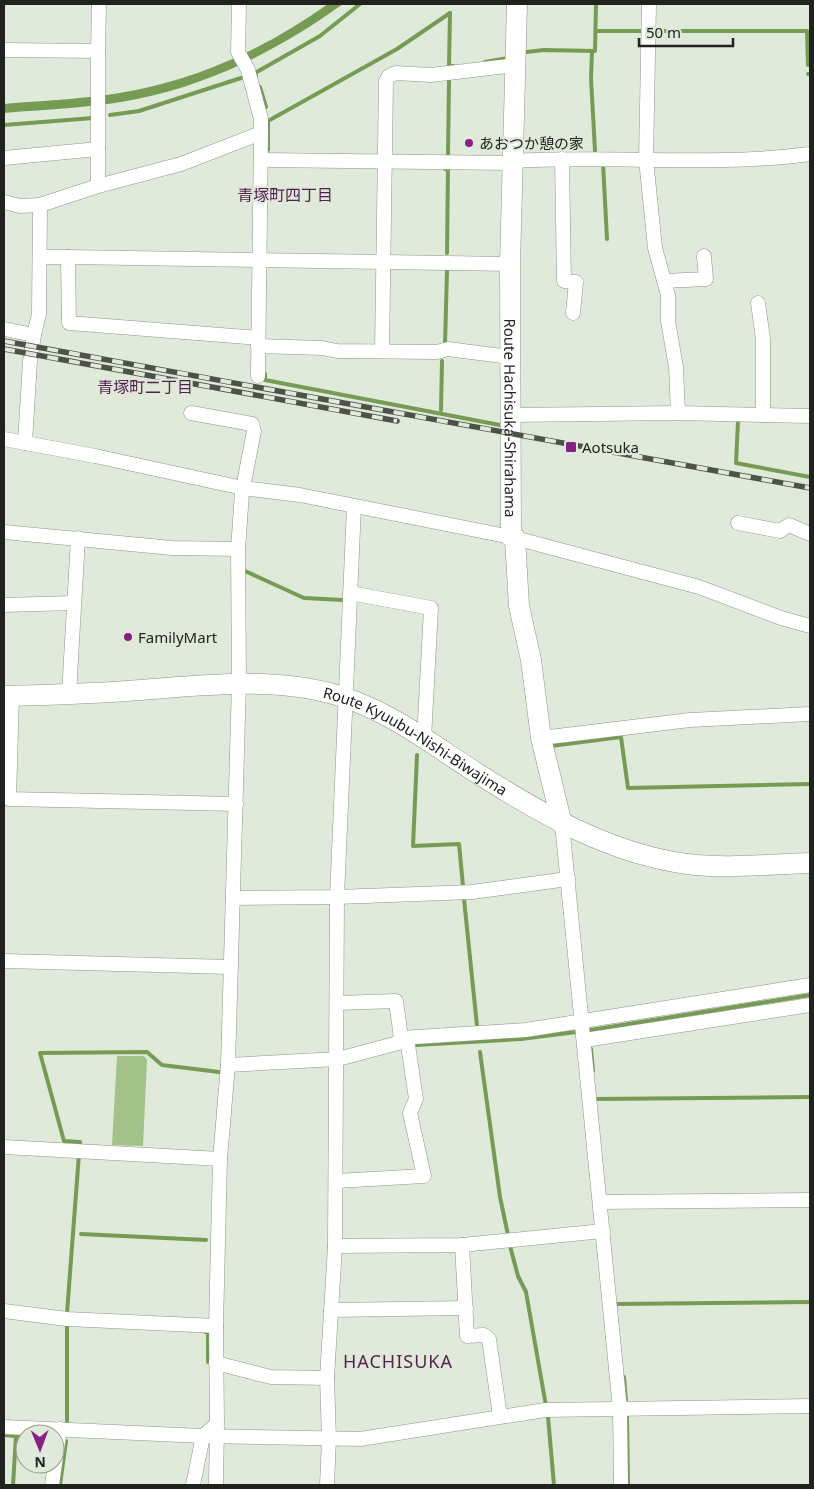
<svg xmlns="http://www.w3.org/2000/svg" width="814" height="1489" font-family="'Noto Sans','Noto Sans JP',sans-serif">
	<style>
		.green { fill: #a2c288 }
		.water { fill: #769c54 }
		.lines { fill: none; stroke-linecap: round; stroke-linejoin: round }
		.stream { stroke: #769c54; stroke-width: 4 }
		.street-casing { stroke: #8d9587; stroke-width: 15 }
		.secondary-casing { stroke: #8d9587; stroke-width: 21 }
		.street { stroke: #fff; stroke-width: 14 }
		.secondary { stroke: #fff; stroke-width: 20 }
		.rail-casing { stroke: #4d5249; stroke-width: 5.5 }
		.rail { stroke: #e0eada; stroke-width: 4; stroke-dasharray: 11; stroke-linecap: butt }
		.poi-dot { fill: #891e84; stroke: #e0eada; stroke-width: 2 }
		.labels { text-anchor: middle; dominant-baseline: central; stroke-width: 4.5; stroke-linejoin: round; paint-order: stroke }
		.poi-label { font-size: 15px; fill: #20231d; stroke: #e0eada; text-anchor: start }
		.street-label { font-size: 15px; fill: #20231d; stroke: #e0eada }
		.neighbourhood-label { font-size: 16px; fill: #521f4f; stroke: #e0eada }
		.quarter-label { font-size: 18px; letter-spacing: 1px; fill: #521f4f; stroke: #e0eada }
	</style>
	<rect width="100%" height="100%" fill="#e0eada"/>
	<polygon class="green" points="117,1056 144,1056 147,1060 143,1146 112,1145"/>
	<path class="water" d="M328 4H343C280 49 214 83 137 99 94 108 48 109 4 113V104C47 100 93 99 136 90 206 76 270 45 328 4Z"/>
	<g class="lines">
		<g class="stream">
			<polyline points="450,13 449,66 453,66"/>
			<polyline points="596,31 642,31"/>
			<polyline points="655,31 807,31 808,65"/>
			<polyline points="592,51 591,78 595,151"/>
			<polyline points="526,52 544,50 595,51 596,4"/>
			<polyline points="485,62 508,58"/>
			<polyline points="808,74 810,74"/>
			<polyline points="256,76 255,73 320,36 360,4"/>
			<polyline points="260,87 266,107"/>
			<polyline points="110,115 139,111 241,78"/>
			<polyline points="4,125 93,118"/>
			<polyline points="268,150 268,121 397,49 450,13"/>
			<polyline points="448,154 449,79"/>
			<polyline points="603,163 607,239"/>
			<polyline points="445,169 448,169 447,253"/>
			<polyline points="445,344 447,271"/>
			<polyline points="265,374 265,380 505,426"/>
			<polyline points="441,410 442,361"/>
			<polyline points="738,421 736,463 810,477"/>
			<polyline points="245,571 304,598 343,600"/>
			<polyline points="551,746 621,737 628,788 810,784"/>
			<polyline points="417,755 413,846 459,844 463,886"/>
			<polyline points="464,899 477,1026"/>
			<polyline points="591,1030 810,995"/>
			<polyline points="416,1045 521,1039 576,1032"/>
			<polyline points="591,1049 593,1071"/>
			<polyline points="480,1052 500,1197 508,1235"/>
			<polyline points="596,1099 810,1097"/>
			<polyline points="80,1145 80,1142 64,1141 40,1053 147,1052 162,1065 219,1072"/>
			<polyline points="81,1234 206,1240"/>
			<polyline points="510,1246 518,1276 526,1292 546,1406"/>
			<polyline points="616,1304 810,1302"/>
			<polyline points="67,1313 79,1154"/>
			<polyline points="205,1332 208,1332 208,1362"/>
			<polyline points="624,1377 626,1402"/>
			<polyline points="548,1417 554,1485"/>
			<polyline points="627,1417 628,1485"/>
			<polyline points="67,1423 67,1323"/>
			<polyline points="4,1435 25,1437"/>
			<polyline points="13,1485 16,1436"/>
			<polyline points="60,1485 66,1441"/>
		</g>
		<g class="street-casing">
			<g id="street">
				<polyline points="239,4 238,52 248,70 261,119 261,133"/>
				<polyline points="649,4 646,159 655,248 668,295 668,321 676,367 678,413"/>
				<polyline points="4,50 98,51 99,4"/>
				<polyline points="4,158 98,149"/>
				<polyline points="562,159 564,281 576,282 573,313"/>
				<polyline points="262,160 513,163"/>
				<path d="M513 161C611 155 712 167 810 154"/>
				<polyline points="98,186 98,51"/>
				<polyline points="4,202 20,206 40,205 98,186 181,164 261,133 258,376"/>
				<polyline points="40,257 68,257"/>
				<polyline points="664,281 706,279 704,256"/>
				<polyline points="758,303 763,339 763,415"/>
				<polyline points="4,329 34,335 39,314 40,205"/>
				<polyline points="258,338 69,323 68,257 510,264"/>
				<polyline points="258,346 322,348 337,351 437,352 448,349 510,357"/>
				<polyline points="382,351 386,81 389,76 396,73 431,75 516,65"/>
				<polyline points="191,413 252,424 254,431 242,493 238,549 239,683 228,1065 220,1159 216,1326 217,1424 203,1436 193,1485"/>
				<polyline points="510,415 678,413 810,416"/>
				<polyline points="4,439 95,456 243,488 300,495 511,537"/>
				<polyline points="25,443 30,361 34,335"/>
				<polyline points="738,523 780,531 789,525 810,534"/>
				<polyline points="4,532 172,548 238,549"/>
				<polyline points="515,538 699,587 781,618 810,626"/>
				<polyline points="350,593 431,608 424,739"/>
				<polyline points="4,605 74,603"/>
				<polyline points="69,694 78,538"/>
				<polyline points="12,696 9,799 236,804"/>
				<polyline points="541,738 690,720 810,714"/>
				<polyline points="562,824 620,1409 621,1485"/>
				<polyline points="233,898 337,897 472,892 568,879"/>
				<polyline points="4,961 231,967"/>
				<polyline points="337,1003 396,1001 401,1038 526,1030 810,985"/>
				<polyline points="585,1040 810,1005"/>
				<polyline points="228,1065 338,1059 398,1043 401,1038"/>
				<polyline points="4,1147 220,1159"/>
				<polyline points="336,1181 424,1176 410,1113 416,1099 407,1038"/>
				<polyline points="600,1202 810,1200"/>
				<polyline points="462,1245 467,1336 484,1335 489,1339 500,1416"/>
				<polyline points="335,1246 462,1245 603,1231"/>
				<polyline points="331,1310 466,1308"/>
				<polyline points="4,1311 67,1319 216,1326"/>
				<polyline points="216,1363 271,1377 327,1378"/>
				<polyline points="4,1427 203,1436 360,1439 545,1410 810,1406"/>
				<polyline points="52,1485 60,1429"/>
				<polyline points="216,1485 217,1427"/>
				<polyline points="327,1485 329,1439 327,1378 335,1246 337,897 354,506"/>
			</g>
		</g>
		<g class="secondary-casing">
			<g id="secondary">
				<path id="s1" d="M517 4 510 264 511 537 515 538 519 606 531 660 541 738 562 824"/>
				<path id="s2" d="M4 696C45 695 86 694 127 691 199 686 274 675 343 697 393 713 437 748 480 775 543 815 612 854 687 864 727 869 770 864 810 863"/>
			</g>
		</g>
		<use href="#street" class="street"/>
		<use href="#secondary" class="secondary"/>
		<g class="rail-casing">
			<g id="rail">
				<polyline points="4,341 810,488"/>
				<polyline points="4,349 397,421"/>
			</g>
		</g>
		<use href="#rail" class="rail"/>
	</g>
	<g class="poi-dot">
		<circle cx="469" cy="143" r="5"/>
		<rect x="565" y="441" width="12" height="12" rx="2.5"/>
		<circle cx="128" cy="637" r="5"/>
	</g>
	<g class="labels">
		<g class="poi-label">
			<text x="479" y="143">あおつか憩の家</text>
			<text x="582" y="447">Aotsuka</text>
			<text x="138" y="637">FamilyMart</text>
		</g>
		<g class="street-label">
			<text stroke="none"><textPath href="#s1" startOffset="414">Route Hachisuka-Shirahama</textPath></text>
			<text stroke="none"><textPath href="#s2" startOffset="425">Route Kyuubu-Nishi-Biwajima</textPath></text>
		</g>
		<g class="neighbourhood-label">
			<text x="285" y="195">青塚町四丁目</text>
			<text x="145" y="387">青塚町二丁目</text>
		</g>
		<g class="quarter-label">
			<text x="398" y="1361">HACHISUKA</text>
		</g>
	</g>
	<rect width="814" height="1489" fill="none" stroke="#20231d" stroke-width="10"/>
	<g transform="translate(40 1449) rotate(179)"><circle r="24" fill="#e0eada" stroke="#939a8e"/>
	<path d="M0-4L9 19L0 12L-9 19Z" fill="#891e84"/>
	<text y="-8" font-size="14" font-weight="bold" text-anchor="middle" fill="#20231d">N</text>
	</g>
	<path d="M639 38v8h94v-8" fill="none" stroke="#20231d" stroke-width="2.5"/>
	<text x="646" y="38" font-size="15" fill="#20231d" stroke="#e0eada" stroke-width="4" paint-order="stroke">50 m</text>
</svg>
